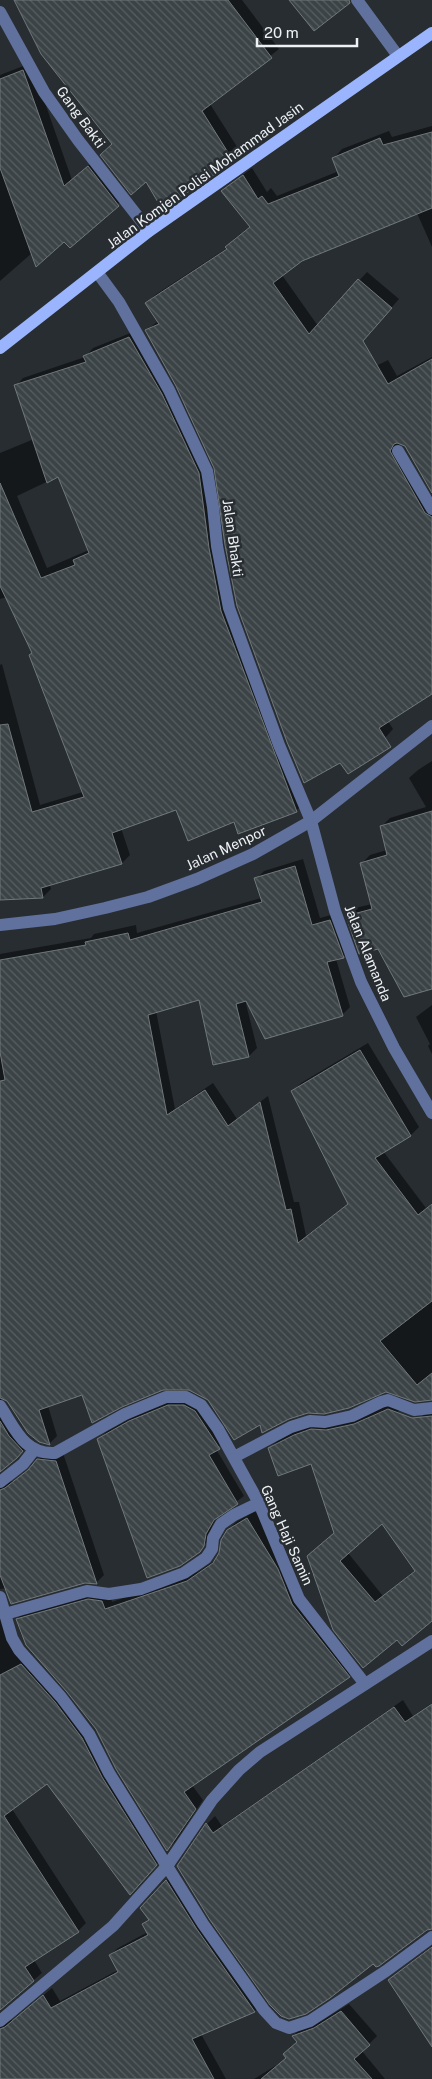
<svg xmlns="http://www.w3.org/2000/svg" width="432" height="2079" font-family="'Public Sans',sans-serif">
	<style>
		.shadow { fill: #0007; fill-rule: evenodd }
		.building { fill: url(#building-back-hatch); stroke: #70787b; fill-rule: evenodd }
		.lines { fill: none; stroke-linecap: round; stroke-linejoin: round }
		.minor { stroke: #61719d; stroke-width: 12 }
		.tertiary { stroke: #61719d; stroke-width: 12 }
		.primary { stroke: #9ab5fe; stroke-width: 12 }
		.labels { text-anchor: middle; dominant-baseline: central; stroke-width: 5; stroke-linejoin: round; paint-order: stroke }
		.street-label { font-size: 14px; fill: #eef2f5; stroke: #282d32 }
	</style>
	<defs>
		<pattern id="building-back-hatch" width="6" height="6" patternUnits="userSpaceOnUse" patternTransform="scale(1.25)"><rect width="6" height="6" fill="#3b4346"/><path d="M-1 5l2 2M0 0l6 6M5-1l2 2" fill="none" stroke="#585f61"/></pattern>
	</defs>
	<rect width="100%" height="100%" fill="#282d32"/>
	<g class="shadow">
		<polygon points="16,0 242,0 279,49 210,104 241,153 233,161 146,180 113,144"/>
		<polygon points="31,63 72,180 96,159 126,197 70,246 64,240 32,253 0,281 0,75"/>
		<polygon points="432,126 432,247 417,213 301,260 282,275 318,326 367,272 399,299 313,397 388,360 397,376 432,357 432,490 406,446 398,441 432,502 432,692 388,721 393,729 385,738 216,467 177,386 146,331 158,321 147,303 155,295 227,248 235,238 251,226 222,191 252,168 267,192 271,188 277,196 339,171 334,158 342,149 389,131 392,137"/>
		<path d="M138 330 207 465 229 602 304 803 296 811 235 820 177 809 121 828 130 855 122 863 50 885 51 889 43 897 0 899V665L2 664 40 805 83 792 33 653 6 597 0 599V453L34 439 16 386 23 378 85 357 93 348ZM59 476 89 550 47 568 17 496Z"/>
		<polygon points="432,761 432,988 379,947 347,916 355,908 372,904 361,864 370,855 387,850 381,827 390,818 426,807 409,778 418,770"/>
		<polygon points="303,859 320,918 338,913 351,949 343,957 336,959 350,1007 342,1015 244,996 257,1048 249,1056 200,998 156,1011 175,1109 213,1083 237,1119 268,1096 294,1202 299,1202 306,1236 349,1203 293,1091 301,1083 368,1043 419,1127 411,1135 383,1151 426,1208 432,1203 432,1400 386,1391 260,1424 190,1388 82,1394 48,1406 57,1436 50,1443 39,1441 29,1432 5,1398 1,1397 1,1402 25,1449 0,1470 0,954 91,938 94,934 136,925 137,933 261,898 256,879 264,871"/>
		<polygon points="432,1005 432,1054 428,1046 430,1044 416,1017"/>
		<polygon points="175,1399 191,1399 225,1441 216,1449 244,1496 218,1515 212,1526 210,1538 199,1551 99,1439 106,1432 137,1415"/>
		<path d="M396 1401 406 1405 381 1425 432 1498V1620L398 1638 334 1629 335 1533 312 1463 269 1449 277 1441 303 1427ZM382 1523 415 1570 383 1596 348 1553Z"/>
		<polygon points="432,1409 432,1433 421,1418 428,1410"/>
		<polygon points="47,1451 63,1453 104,1575 96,1583 85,1582 0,1589 0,1473 1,1479 6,1482 14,1481 33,1466"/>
		<polygon points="255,1511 285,1561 300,1596 356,1669 349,1676 192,1785 203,1800 175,1842 167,1849 97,1729 68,1691 27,1644 21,1634 16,1620 24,1612 96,1592 110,1594 112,1602 198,1572 217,1559 228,1530 236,1522"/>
		<polygon points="0,1592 12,1632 62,1694 164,1856 138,1886 47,1782 12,1809 86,1923 78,1931 34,1960 42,1973 1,2008 0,2011"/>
		<polygon points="403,1700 413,1716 432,1703 432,1928 374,1963 178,1866 207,1824 215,1816 222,1826"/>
		<polygon points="174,1873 262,2003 255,2011 201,2034 226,2079 0,2079 0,2015 6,2021 14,2020 52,1988 60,2001 118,1970 110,1955 118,1948 148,1932 144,1924 149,1919 141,1908"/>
		<polygon points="432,1946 432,2045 389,1980"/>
		<polygon points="349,2004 377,2036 362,2051 385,2079 254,2079 288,2058 284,2054 298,2041 293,2036 301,2028 323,2020"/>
	</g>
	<g class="building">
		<polygon points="14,0 228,0 272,58 202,111 234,162 162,209 146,182 131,195 100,155 112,144 41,54"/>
		<polygon points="289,0 349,0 350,3 314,31"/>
		<polygon points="23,70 64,186 88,166 119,206 70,248 64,242 36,267 0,168 0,79"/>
		<polygon points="432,132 432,208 302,261 273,283 309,334 358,279 392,308 363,341 388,384 432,359 432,493 405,446 397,443 394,444 390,451 425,513 432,517 432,694 379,728 391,747 348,774 340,763 304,783 287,742 237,606 225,545 214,468 176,386 145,330 159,324 145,303 227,249 225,247 250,227 221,191 243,175 258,199 262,196 268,204 339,176 332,158 380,138 383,145"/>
		<polygon points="129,337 162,394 199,473 209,548 221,611 297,812 238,834 234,822 188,841 176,810 112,833 122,864 41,888 43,898 0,900 0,725 8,724 32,812 84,797 29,655 32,653 0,586 0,483 41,578 75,565 73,560 89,553 58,477 47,483 14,385 86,362 83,356"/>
		<polygon points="432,811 432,989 404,997 378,949 359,954 346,916 372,909 360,863 387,855 380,826"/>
		<polygon points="295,866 312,925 330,920 344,958 327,962 343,1016 265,1039 246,1001 236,1004 249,1057 213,1065 199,1000 148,1015 167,1115 205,1090 228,1126 260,1102 286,1210 291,1209 298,1243 348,1204 291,1091 360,1050 411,1136 375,1158 418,1215 432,1204 432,1301 380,1341 417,1385 432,1373 432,1400 415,1402 386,1392 349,1408 324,1414 308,1413 289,1419 262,1433 260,1425 234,1440 208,1400 189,1390 163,1390 122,1407 92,1423 82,1395 39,1410 50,1445 39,1442 28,1433 7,1401 0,1398 0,1081 5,1080 0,1052 0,960 86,945 85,942 128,933 130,940 262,902 254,878"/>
		<polygon points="168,1405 184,1405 195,1411 220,1449 209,1455 238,1504 214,1520 206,1534 204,1546 200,1552 180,1566 147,1578 97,1439 129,1421"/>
		<path d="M388 1409 412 1418 432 1416V1621L402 1646 397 1640 363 1668 333 1630 307 1556 334 1533 311 1464 278 1476 268 1448 294 1435 311 1429 326 1430 354 1424ZM382 1524 415 1571 375 1602 340 1561Z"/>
		<polygon points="0,1421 9,1436 23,1451 17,1458 0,1472"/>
		<polygon points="37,1459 56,1461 97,1584 85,1583 11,1604 0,1575 0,1490 5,1488 28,1470"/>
		<polygon points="247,1518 278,1569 292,1604 350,1677 184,1792 196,1809 167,1851 116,1769 96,1729 67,1692 26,1645 16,1619 88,1599 102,1601 105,1609 187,1581 213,1563 219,1553 221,1540 227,1530"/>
		<polygon points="21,1664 55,1702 82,1738 102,1777 157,1865 130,1895 47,1784 4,1816 79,1932 25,1967 34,1981 0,2010 0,1675"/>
		<polygon points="432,1704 432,1929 427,1930 379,1966 376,1967 373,1964 330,1998 306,2014 289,2019 281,2016 270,2005 210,1920 177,1866 206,1823 213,1833 394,1707 405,1722"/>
		<polygon points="166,1880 196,1928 255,2012 192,2039 214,2079 0,2079 0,2029 5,2027 43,1995 51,2008 118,1972 109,1955 148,1935 142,1924 149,1920 140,1908"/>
		<polygon points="432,1947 432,2047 388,1980"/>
		<polygon points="341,2011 370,2045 354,2059 372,2079 261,2079 286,2058 283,2054 297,2042 292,2036 314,2028"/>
	</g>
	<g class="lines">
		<g class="minor">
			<polyline points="357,0 398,56"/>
			<polyline points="0,12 44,92 78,140 149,231"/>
			<polyline points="97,272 119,302 169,390 207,471 213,507 217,546 229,608 279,745 311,821 335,911 361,982 394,1048 432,1113"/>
			<polyline points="398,451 432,509"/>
			<path d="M0 1406C15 1428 24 1455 55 1453L125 1414 166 1397H186L201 1405 218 1429 259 1503 299 1599 365 1684"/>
			<polyline points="234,1457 291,1427 310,1421 325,1422 352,1416 381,1402 388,1400 414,1410 432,1408"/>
			<polyline points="0,1482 23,1464 34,1450"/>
			<polyline points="0,1597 12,1638 19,1650 61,1697 89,1734 109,1773 203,1924 264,2010 276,2023 289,2028 310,2021 386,1971 432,1937"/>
			<polyline points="5,1614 87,1591 109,1594 141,1589 184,1573 206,1558 212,1549 213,1538 221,1524 234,1515 259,1503"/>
			<polyline points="0,2021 113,1926 167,1866 212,1800 239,1770 260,1752 432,1641"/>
		</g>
		<polyline class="tertiary" points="0,925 55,919 105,908 148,897 197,879 253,854 311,821 432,726"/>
		<polyline class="primary" points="0,348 149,231 432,33"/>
	</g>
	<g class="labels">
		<g class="street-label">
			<text transform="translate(81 117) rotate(54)">Gang Bakti</text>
			<text transform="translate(205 175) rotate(-36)">Jalan Komjen Polisi Mohammad Jasin</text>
			<text transform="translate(233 538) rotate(82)">Jalan Bhakti</text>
			<text transform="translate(226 848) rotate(-25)">Jalan Menpor</text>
			<text transform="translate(368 953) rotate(68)">Jalan Alamanda</text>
			<text transform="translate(287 1535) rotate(66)">Gang Haji Samin</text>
		</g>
	</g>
	<path d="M257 38v8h100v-8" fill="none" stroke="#eef2f5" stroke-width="2.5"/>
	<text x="264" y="38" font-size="15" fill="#eef2f5" stroke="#282d32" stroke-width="4" paint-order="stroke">20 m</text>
</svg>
